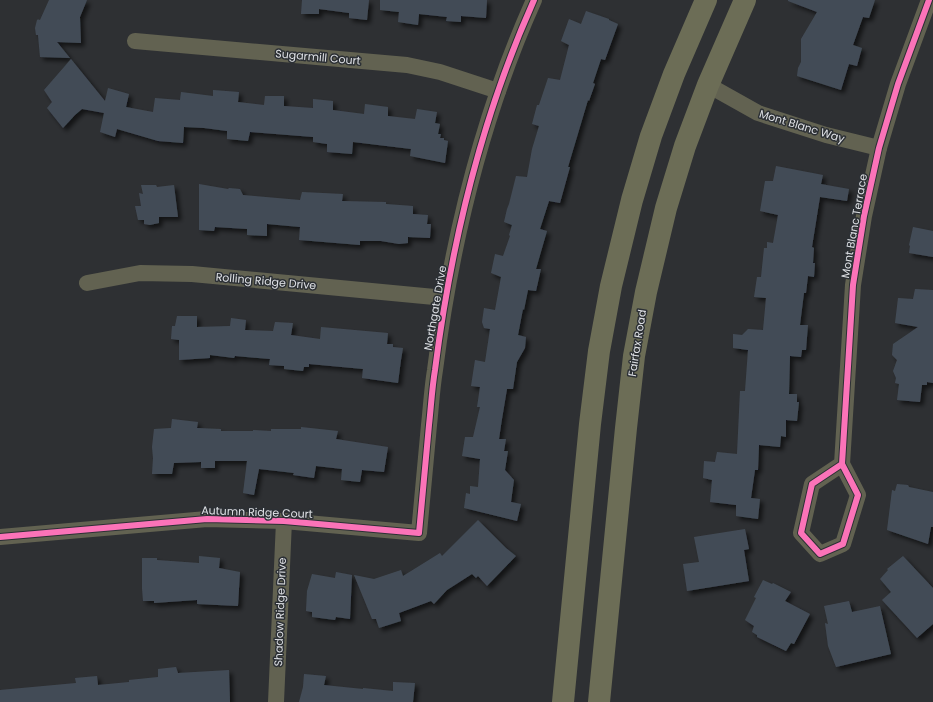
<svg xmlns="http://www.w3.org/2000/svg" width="933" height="702" font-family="Poppins,sans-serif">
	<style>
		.building { fill: #434c57; filter: url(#shadow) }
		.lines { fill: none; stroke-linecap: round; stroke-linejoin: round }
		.minor { stroke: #626251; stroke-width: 16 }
		.secondary { stroke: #6c6d56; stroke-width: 22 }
		.cycleway-casing { stroke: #2c3035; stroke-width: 8 }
		.cycleway { stroke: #fb73b8; stroke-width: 6 }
		.labels { text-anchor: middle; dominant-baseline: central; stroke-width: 3; stroke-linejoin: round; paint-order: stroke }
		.street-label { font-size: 11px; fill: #dfe1e5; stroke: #2c3035 }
	</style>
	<defs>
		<filter id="shadow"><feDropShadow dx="3.5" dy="3.5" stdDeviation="2" flood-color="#0009"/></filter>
	</defs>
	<rect width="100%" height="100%" fill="#2e3033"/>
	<g class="building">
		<polygon points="49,0 87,0 80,17 81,43 57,42 70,58 40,57 38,35 36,35 35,28 37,20 38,20 37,19 40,20"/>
		<polygon points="302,0 369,0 367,20 349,18 349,13 319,9 319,14 301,14"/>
		<polygon points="380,0 487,0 486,18 461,16 461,22 446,21 447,17 419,14 418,25 398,22 399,12 380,10"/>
		<polygon points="788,0 875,0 869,18 863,17 853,45 862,48 857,66 849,64 841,90 797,76 798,68 801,62 801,39 817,12 788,1"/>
		<polygon points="586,11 609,19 609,20 618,24 605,60 601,59 593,83 595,84 589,101 588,100 568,167 570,167 560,203 549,201 540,229 547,231 536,269 541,269 536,291 528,290 524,310 523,309 518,335 526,337 525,348 517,362 513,389 507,389 502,419 499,439 506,439 504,451 508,451 505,470 514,480 511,502 521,504 517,521 464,508 466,493 470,494 470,486 478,487 480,459 462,456 465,437 473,437 480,407 477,407 480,387 471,386 475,360 485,362 490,329 484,328 482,322 484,308 495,310 501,277 491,273 495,254 503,256 510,236 509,235 512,225 504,222 507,209 509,204 516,176 527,177 532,149 539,126 532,124 537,105 539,105 548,78 560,80 569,45 561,41 569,19 581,24"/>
		<polygon points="71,59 105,101 108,88 129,94 126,107 153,112 155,98 180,100 181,92 213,96 213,90 239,92 238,102 264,105 265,96 284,96 284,106 313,108 313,99 333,101 333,110 364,114 365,104 388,107 388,116 415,119 417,109 437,112 435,123 440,124 438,134 441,134 440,138 444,138 444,140 448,141 445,163 410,156 411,149 353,142 352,154 327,152 327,144 313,142 313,137 250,132 248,141 227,139 227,131 204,128 184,127 183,143 158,141 117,129 115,137 100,132 104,113 82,109 75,115 63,128 47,108 52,102 44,90"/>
		<polygon points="776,166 823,175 821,184 849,189 847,201 820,197 812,247 814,248 813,263 815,263 814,277 808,276 806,293 804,293 800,325 808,325 806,350 802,350 801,357 790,356 789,394 797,394 797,402 799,402 797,421 786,420 786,437 781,436 780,447 759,445 758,470 755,470 751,498 760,499 758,519 736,516 736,505 710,502 712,480 703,478 704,461 715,462 717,452 737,454 740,391 745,391 748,350 733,348 733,334 742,335 748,329 763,330 766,298 754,297 757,277 761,277 764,248 767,248 767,242 773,243 778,215 760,211 765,181 773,181"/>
		<polygon points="199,184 228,189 229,188 240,189 243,195 300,200 302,192 343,194 342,201 386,202 386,204 413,206 413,214 428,215 427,224 431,224 430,238 408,237 408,243 399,244 381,241 360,241 360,245 299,240 300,227 267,224 267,236 247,235 247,229 215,227 214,231 199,230"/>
		<polygon points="141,185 156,185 157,187 174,185 178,217 159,217 159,223 150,225 144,224 144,220 138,220 135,206 141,206 139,193 143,194"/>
		<polygon points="913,227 933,231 933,257 909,253 910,246 909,245"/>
		<polygon points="915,289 933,290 933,383 927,382 927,385 922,385 920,402 897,400 899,384 895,383 896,378 893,371 897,360 892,355 893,344 918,327 895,323 898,298 913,299"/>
		<polygon points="177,316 197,316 197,327 230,326 231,318 246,320 245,330 273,331 275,322 293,323 291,335 320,339 321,327 388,333 387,344 393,344 393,347 403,348 401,360 398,383 362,378 363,369 309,364 309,367 304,367 303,371 284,369 284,366 269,365 270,359 235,356 234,358 210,355 210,358 179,360 179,340 171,339 172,326 175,326"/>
		<polygon points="172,419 198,422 197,428 221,429 221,431 253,431 253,430 271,431 271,429 301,429 301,427 338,431 336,439 388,447 384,472 362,470 360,482 341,480 342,469 316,466 314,478 293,475 294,473 259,469 254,495 243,493 247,461 215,461 215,468 201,468 201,462 174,463 172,474 152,474 153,458 152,447 154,429 171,428"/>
		<polygon points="897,484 908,485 909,487 933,492 933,527 931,527 928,544 887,530 892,490 895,491"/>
		<polygon points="478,520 506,548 516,556 487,586 478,576 476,578 472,574 447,590 434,604 431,601 399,613 401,621 379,628 376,619 372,619 354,575 374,579 401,570 403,576 440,553 442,556"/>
		<polygon points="745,529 749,549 744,550 749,581 687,591 683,564 699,562 694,537"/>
		<polygon points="199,556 220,558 219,568 240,572 238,606 197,604 197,600 154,603 154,601 143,601 142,588 142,558 157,558 157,560 199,563"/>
		<polygon points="903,556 933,588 933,624 917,638 882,600 891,592 880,579 888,570 887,569"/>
		<polygon points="336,572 352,575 350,619 336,617 335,620 312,617 312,612 306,611 307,591 312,574 335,578"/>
		<polygon points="763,580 772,584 773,583 791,592 785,601 810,614 794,644 791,643 786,651 757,637 757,635 752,632 754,626 745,620 756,598 754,597"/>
		<polygon points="849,601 852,612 880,606 891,654 836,667 828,646 825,623 828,624 824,606"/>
		<polygon points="176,667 178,673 229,670 230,702 0,702 0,690 76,683 75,678 97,676 98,685 129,682 129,680 158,677 158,669"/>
		<polygon points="304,674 326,676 324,685 363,689 363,688 393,691 393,682 415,683 413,702 299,702 303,687"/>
	</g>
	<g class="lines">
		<g class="minor">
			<polyline points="135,41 407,65 440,72 498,91"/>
			<polyline points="708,85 758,113 826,135 879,148"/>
			<polyline points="87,283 140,273 192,274 445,298"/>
			<polyline points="842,464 812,484 801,533 820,554 843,544 858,495 842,464 853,285 864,216 879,148 898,84 929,0"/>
			<path d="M0 537 207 519 284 521 419 533C422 497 426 461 429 425 431 407 432 388 435 370 451 244 482 116 534 0"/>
			<polyline points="276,702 284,521"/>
		</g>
		<g class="secondary">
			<polyline points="563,702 590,424 599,351 611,286 632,200 651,136 674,74 706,0"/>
			<polyline points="599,702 626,428 634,356 646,292 666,208 685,146 708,85 745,0"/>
		</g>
		<g class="cycleway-casing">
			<g id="cycleway">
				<polyline points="842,464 812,484 801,533 820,554 843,544 858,495 842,464 853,285 864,216 879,148 898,84 929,0"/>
				<path d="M0 537 207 519 284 521 419 533C422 497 426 461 429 425 431 407 432 388 435 370 451 244 482 116 534 0"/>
			</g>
		</g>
		<use href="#cycleway" class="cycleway"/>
	</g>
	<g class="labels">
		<g class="street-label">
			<text transform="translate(318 57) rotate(5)">Sugarmill Court</text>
			<text transform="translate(802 126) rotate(17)">Mont Blanc Way</text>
			<text transform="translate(854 226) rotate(-80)">Mont Blanc Terrace</text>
			<text transform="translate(266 281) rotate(5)">Rolling Ridge Drive</text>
			<text transform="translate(435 308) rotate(-80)">Northgate Drive</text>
			<text transform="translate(637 343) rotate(-81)">Fairfax Road</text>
			<text transform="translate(257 512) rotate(2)">Autumn Ridge Court</text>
			<text transform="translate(280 612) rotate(-88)">Shadow Ridge Drive</text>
		</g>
	</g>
</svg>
